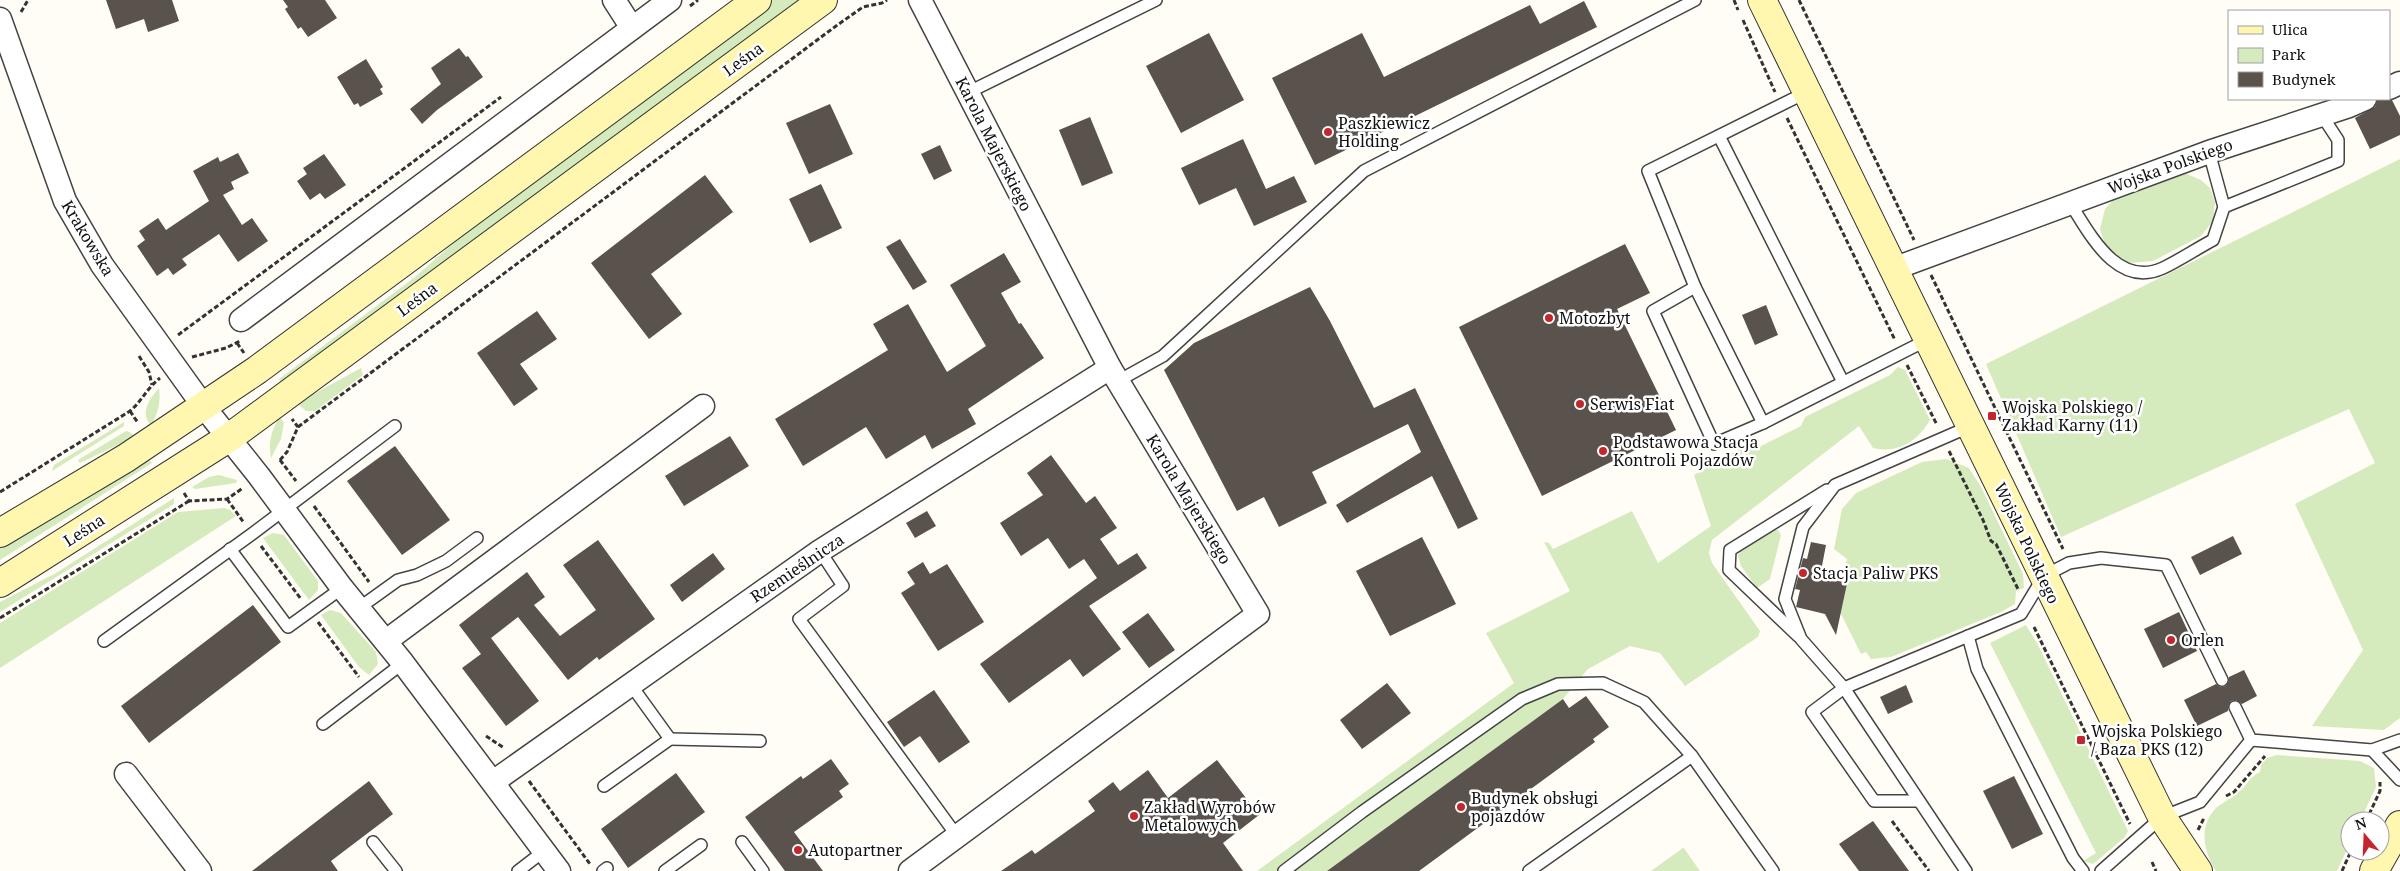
<svg xmlns="http://www.w3.org/2000/svg" width="2400" height="871" font-family="'Noto Serif',serif">
	<style>
		.green { fill: #d5ebbd }
		.building { fill: #5a524d }
		.lines { fill: none; stroke-linecap: round; stroke-linejoin: round }
		.lane-casing { stroke: #444; stroke-width: 14 }
		.street-casing { stroke: #444; stroke-width: 25 }
		.secondary-casing { stroke: #333; stroke-width: 30 }
		.path { stroke: #333; stroke-width: 3; stroke-dasharray: 5 2.5; stroke-linecap: butt }
		.lane { stroke: #fff; stroke-width: 11 }
		.street { stroke: #fff; stroke-width: 22 }
		.secondary { stroke: #fff6b0; stroke-width: 28 }
		.poi-dot { fill: #c4262e; stroke: #fff; stroke-width: 2 }
		.labels { text-anchor: middle; dominant-baseline: central; stroke-width: 5; stroke-linejoin: round; paint-order: stroke }
		.street-label { font-size: 16px; fill: #111; stroke: #fff }
		.poi-label { font-size: 16px; fill: #111; stroke: #fff; text-anchor: start }
	</style>
	<rect width="100%" height="100%" fill="#fffdf5"/>
	<g class="green">
		<polygon points="773,0 800,0 283,385 279,379 415,277 482,218"/>
		<polygon points="2400,159 2400,718 2384,730 2312,726 2363,650 2295,504 2375,463 2349,409 2061,537 1986,364"/>
		<polygon points="2174,174 2187,174 2201,180 2210,188 2215,202 2213,221 2201,236 2153,261 2129,263 2106,248 2100,229 2105,209 2118,195"/>
		<path d="M1898 367 1905 370 1930 420C1918 441 1898 454 1873 448L1859 426 1712 540 1709 553 1712 563 1760 631 1758 637 1685 686 1660 653 1630 646 1588 669 1563 699 1327 871H1257L1514 683 1486 633 1570 591 1544 542 1549 543 1553 549 1632 511 1658 563 1711 526 1694 475 1747 445 1757 448 1801 426 1805 417 1890 375Z"/>
		<polygon points="361,368 363,375 315,411 306,411 297,403"/>
		<path d="M159 388C161 401 158 414 151 425 139 413 150 398 159 388Z"/>
		<path d="M280 417 284 423 281 439 271 458C268 442 271 430 280 417Z"/>
		<polygon points="124,422 124,426 52,471 54,465"/>
		<polygon points="126,431 130,432 134,437 80,463 78,460"/>
		<polygon points="147,457 152,463 0,560 0,548"/>
		<polygon points="1946,459 1969,468 1981,487 2023,574 2024,588 2016,591 2015,604 2001,612 1891,657 1871,659 1866,652 1861,654 1839,610 1836,609 1847,559 1834,549 1842,509 1856,493 1922,462"/>
		<polygon points="219,475 237,480 236,483 195,489 192,487 209,477"/>
		<polygon points="174,498 174,504 0,612 0,602 56,573"/>
		<polygon points="224,508 230,510 236,516 0,668 0,623 178,512"/>
		<polygon points="1767,530 1778,530 1781,535 1770,579 1757,588 1741,566 1738,555 1742,549"/>
		<polygon points="273,533 284,535 318,581 318,590 309,600 263,538"/>
		<polygon points="330,610 341,613 376,652 378,664 369,675 359,667 321,615"/>
		<polygon points="2026,625 2038,645 2128,831 2124,838 2093,864 2083,861 2096,853 1990,643"/>
		<path d="M2276 755 2360 761 2374 768 2376 787 2360 821H2350V843L2337 871H2216C2204 852 2198 828 2215 809 2221 803 2231 799 2238 793 2247 786 2249 777 2260 772L2261 765 2267 758Z"/>
		<polygon points="1683,847 1700,871 1651,871 1683,848"/>
	</g>
	<g class="building">
		<polygon points="106,0 172,0 179,21 148,32 144,19 116,29"/>
		<polygon points="283,0 325,0 337,18 308,37 301,27 298,29 285,9 288,7"/>
		<polygon points="1584,1 1597,27 1315,165 1272,78 1362,33 1384,77 1530,5 1540,24"/>
		<polygon points="1209,33 1244,100 1181,133 1146,66"/>
		<polygon points="459,48 466,57 468,56 483,77 437,110 422,124 410,109 441,84 431,68"/>
		<polygon points="366,59 383,87 380,89 383,94 360,107 358,103 354,105 337,77"/>
		<polygon points="2378,99 2392,100 2400,116 2400,135 2370,149 2355,118 2375,107"/>
		<polygon points="830,104 853,154 809,174 786,123"/>
		<polygon points="1090,117 1113,173 1082,186 1059,130"/>
		<polygon points="1243,139 1266,189 1294,176 1307,202 1254,226 1236,188 1199,205 1181,168"/>
		<polygon points="940,145 952,171 934,180 921,154"/>
		<polygon points="238,153 249,173 231,182 234,189 223,195 242,225 252,218 268,241 238,262 219,234 182,259 187,265 173,275 168,268 157,276 137,246 145,240 139,231 158,218 166,230 209,201 193,171 218,157 220,162"/>
		<polygon points="324,154 346,185 325,199 320,193 310,200 297,181 307,174 303,168"/>
		<polygon points="705,175 733,212 651,274 682,314 649,339 591,263"/>
		<polygon points="821,184 842,228 810,243 789,199"/>
		<polygon points="900,239 927,282 913,290 886,247"/>
		<polygon points="1625,244 1650,293 1617,309 1676,430 1542,496 1459,327"/>
		<polygon points="1004,253 1021,282 1001,293 1019,324 1021,323 1044,358 968,409 976,424 932,449 925,435 886,459 866,427 803,466 775,419 888,350 873,324 908,304 947,372 986,346 950,285"/>
		<polygon points="1310,287 1330,321 1374,408 1415,388 1478,519 1458,529 1432,476 1347,523 1336,505 1421,452 1408,424 1312,472 1327,503 1279,527 1264,497 1237,511 1164,370 1194,343"/>
		<polygon points="1766,305 1778,335 1755,345 1742,315"/>
		<polygon points="537,311 557,339 520,364 538,389 514,406 477,353"/>
		<polygon points="730,436 749,466 684,506 665,476"/>
		<polygon points="395,446 450,520 402,555 347,481"/>
		<polygon points="1051,455 1086,503 1095,496 1117,528 1100,539 1118,565 1137,553 1147,568 1089,606 1121,649 1083,677 1070,659 1009,703 980,664 1097,578 1084,559 1069,569 1048,538 1021,556 1000,523 1043,495 1027,473"/>
		<polygon points="927,511 936,526 915,538 906,523"/>
		<polygon points="2233,536 2242,554 2200,575 2191,557"/>
		<polygon points="1422,537 1456,604 1390,636 1356,571"/>
		<polygon points="598,540 655,619 599,660 597,657 568,680 518,617 491,638 539,701 506,726 462,668 481,654 459,625 527,572 545,597 534,605 560,636 596,610 563,565"/>
		<polygon points="1811,542 1826,545 1821,571 1848,579 1836,635 1825,614 1796,607 1800,590 1795,589 1803,558 1807,559"/>
		<polygon points="713,553 725,569 682,602 670,585"/>
		<polygon points="923,562 930,574 947,564 984,622 938,651 901,593 915,584 907,572"/>
		<polygon points="253,605 281,642 149,743 121,706"/>
		<polygon points="2179,612 2197,651 2163,668 2144,629"/>
		<polygon points="1148,613 1175,650 1149,668 1122,632"/>
		<polygon points="2244,670 2257,696 2242,704 2236,700 2231,701 2228,706 2228,711 2197,726 2184,700 2216,684 2221,687 2226,686 2229,681 2229,677"/>
		<polygon points="1387,683 1411,713 1362,749 1340,720"/>
		<polygon points="1906,685 1913,702 1888,714 1880,697"/>
		<polygon points="934,690 970,742 939,763 920,736 904,747 887,722"/>
		<polygon points="1586,696 1609,727 1593,739 1595,742 1419,871 1327,871 1563,699 1569,708"/>
		<polygon points="831,759 849,784 839,791 843,797 794,832 823,871 785,871 745,817 801,776 803,779"/>
		<polygon points="1217,760 1259,815 1223,843 1243,871 1001,871 1032,850 1035,854 1095,811 1088,801 1113,782 1120,791 1148,770 1168,798"/>
		<polygon points="676,773 705,812 628,868 601,829"/>
		<polygon points="2014,776 2043,834 2012,849 1983,791"/>
		<polygon points="369,781 393,814 331,861 338,871 252,871"/>
		<polygon points="1873,821 1909,871 1859,871 1839,844"/>
	</g>
	<g class="lines">
		<g class="lane-casing">
			<g id="lane">
				<polyline points="1807,92 1648,171 1695,287 1653,311 1714,444 1763,423 1927,340"/>
				<polyline points="967,93 1156,0"/>
				<polyline points="1719,136 1843,382"/>
				<path d="M2070 203C2090 234 2117 289 2163 268 2180 260 2196 249 2213 240L2224 207 2209 152"/>
				<polyline points="2224,207 2338,161 2338,140 2321,114"/>
				<polyline points="1695,287 1763,423"/>
				<polyline points="1118,381 1163,356 1364,171 1695,0"/>
				<polyline points="230,549 288,627 342,588"/>
				<polyline points="820,551 843,586 799,619 957,836"/>
				<polyline points="359,608 398,580 417,575 446,561 477,538"/>
				<polyline points="1798,636 1729,570 1730,550 1827,490"/>
				<polyline points="1968,636 1977,669 2073,858 2083,871"/>
				<polyline points="104,641 252,534 395,426"/>
				<polyline points="2235,707 2251,740 2372,750"/>
				<polyline points="323,724 403,663"/>
				<polyline points="670,739 760,741"/>
				<polyline points="2400,740 2372,750 2400,780"/>
				<polyline points="604,786 670,739 631,685"/>
				<polyline points="1919,801 1874,801 1812,712 1844,688 1801,639 1785,599 1803,527 1835,485 1971,426"/>
				<polyline points="373,842 396,871"/>
				<polyline points="742,842 763,871"/>
				<polyline points="518,871 544,851"/>
				<polyline points="603,871 607,868"/>
				<polyline points="665,871 701,845"/>
				<polyline points="1284,871 1362,812 1522,699 1558,684 1603,683 1644,702 1692,756"/>
				<polyline points="1529,871 1692,756 1773,871"/>
				<polyline points="1966,871 1844,688 2021,614 2044,576 2069,563 2101,558 2166,565 2222,680"/>
				<polyline points="2101,871 2162,817 2200,802 2251,740"/>
			</g>
		</g>
		<g class="street-casing">
			<g id="street">
				<polyline points="614,0 632,28"/>
				<polyline points="0,19 65,201 102,265 204,407 259,476 342,588 403,663 559,871"/>
				<polyline points="2389,88 2400,83"/>
				<polyline points="1893,269 2209,152 2349,106 2365,99"/>
				<polyline points="241,320 670,0"/>
				<polyline points="386,641 703,406"/>
				<polyline points="126,774 200,871"/>
				<polyline points="493,782 820,551 1110,368"/>
				<polyline points="910,871 1258,614 1110,368 920,0"/>
			</g>
		</g>
		<g class="secondary-casing">
			<g id="secondary">
				<polyline points="1762,0 2162,817 2198,871"/>
				<polyline points="0,533 126,458 257,370 757,0"/>
				<polyline points="0,583 230,437 823,0"/>
				<polyline points="2374,871 2400,825"/>
			</g>
		</g>
		<g class="path">
			<polyline points="1734,0 1738,10"/>
			<polyline points="1799,0 1914,240"/>
			<polyline points="690,6 698,0"/>
			<polyline points="21,12 28,0"/>
			<polyline points="1743,20 1775,92"/>
			<polyline points="1787,118 1895,340"/>
			<polyline points="1931,275 2063,549"/>
			<polyline points="178,335 501,97"/>
			<polyline points="237,343 244,353"/>
			<polyline points="139,356 149,372 152,385"/>
			<polyline points="192,357 226,348 240,341"/>
			<polyline points="1907,365 1937,425"/>
			<polyline points="130,411 138,423"/>
			<polyline points="298,427 836,26 863,7 882,3 887,0"/>
			<polyline points="1949,451 1983,520 1991,541 1996,544 2018,589"/>
			<polyline points="280,460 296,481"/>
			<polyline points="280,460 287,452 298,427 292,419"/>
			<path d="M0 492 130 411C142 401 147 388 160 378"/>
			<polyline points="184,493 189,501 227,499 243,488"/>
			<polyline points="227,499 244,523"/>
			<polyline points="314,506 369,582"/>
			<polyline points="261,546 301,599"/>
			<polyline points="0,618 189,501"/>
			<polyline points="318,622 359,677"/>
			<polyline points="2034,627 2130,824"/>
			<polyline points="486,736 504,748"/>
			<polyline points="529,781 590,864"/>
			<polyline points="2226,796 2234,792 2265,756"/>
			<polyline points="1892,821 1929,871"/>
			<polyline points="2366,821 2380,791 2380,782"/>
			<polyline points="2198,830 2204,818"/>
			<polyline points="2152,862 2156,871"/>
			<polyline points="2342,871 2351,851"/>
		</g>
		<use href="#lane" class="lane"/>
		<use href="#street" class="street"/>
		<use href="#secondary" class="secondary"/>
	</g>
	<g class="poi-dot">
		<circle cx="1328" cy="132" r="5"/>
		<circle cx="1549" cy="318" r="5"/>
		<circle cx="1580" cy="404" r="5"/>
		<rect x="1987" y="411" width="10" height="10" rx="2.5"/>
		<circle cx="1603" cy="451" r="5"/>
		<circle cx="1803" cy="573" r="5"/>
		<circle cx="2171" cy="640" r="5"/>
		<rect x="2076" y="735" width="10" height="10" rx="2.5"/>
		<circle cx="1461" cy="807" r="5"/>
		<circle cx="1134" cy="816" r="5"/>
		<circle cx="798" cy="850" r="5"/>
	</g>
	<g class="labels">
		<g class="street-label">
			<text transform="translate(743 59) rotate(-36)">Leśna</text>
			<text transform="translate(994 144) rotate(63)">Karola Majerskiego</text>
			<text transform="translate(2170 166) rotate(-20)">Wojska Polskiego</text>
			<text transform="translate(88 238) rotate(59)">Krakowska</text>
			<text transform="translate(417 299) rotate(-37)">Leśna</text>
			<text transform="translate(1189 499) rotate(59)">Karola Majerskiego</text>
			<text transform="translate(84 530) rotate(-33)">Leśna</text>
			<text transform="translate(2027 543) rotate(65)">Wojska Polskiego</text>
			<text transform="translate(797 568) rotate(-34)">Rzemieślnicza</text>
		</g>
		<g class="poi-label">
			<text x="1338" y="123">Paszkiewicz<tspan x="1338" dy="18">Holding</tspan></text>
			<text x="1559" y="318">Motozbyt</text>
			<text x="1590" y="404">Serwis Fiat</text>
			<text x="2002" y="407">Wojska Polskiego /<tspan x="2002" dy="18">Zakład Karny (11)</tspan></text>
			<text x="1613" y="442">Podstawowa Stacja<tspan x="1613" dy="18">Kontroli Pojazdów</tspan></text>
			<text x="1813" y="573">Stacja Paliw PKS</text>
			<text x="2181" y="640">Orlen</text>
			<text x="2091" y="731">Wojska Polskiego<tspan x="2091" dy="18">/ Baza PKS (12)</tspan></text>
			<text x="1471" y="798">Budynek obsługi<tspan x="1471" dy="18">pojazdów</tspan></text>
			<text x="1144" y="807">Zakład Wyrobów<tspan x="1144" dy="18">Metalowych</tspan></text>
			<text x="808" y="850">Autopartner</text>
		</g>
	</g>
	<rect x="2228" y="10" width="162" height="90" fill="#ffffff" stroke="#a0a0a0"/>
	<rect x="2238" y="26" width="25" height="8" fill="#fff6b0" stroke="#a0a0a0"/>
	<text x="2272" y="35" font-size="15" fill="#111111">Ulica</text>
	<rect x="2238" y="48" width="25" height="15" fill="#d5ebbd" stroke="#a0a0a0"/>
	<text x="2272" y="60" font-size="15" fill="#111111">Park</text>
	<rect x="2238" y="72" width="25" height="15" fill="#5a524d" stroke="#a0a0a0"/>
	<text x="2272" y="85" font-size="15" fill="#111111">Budynek</text>
	<g transform="translate(2365 836) rotate(341)"><circle r="24" fill="#ffffff" stroke="#a0a0a0"/>
	<path d="M0-4L9 19L0 12L-9 19Z" fill="#c4262e"/>
	<text y="-8" font-size="14" font-weight="bold" text-anchor="middle" fill="#111111">N</text>
	</g>
</svg>
